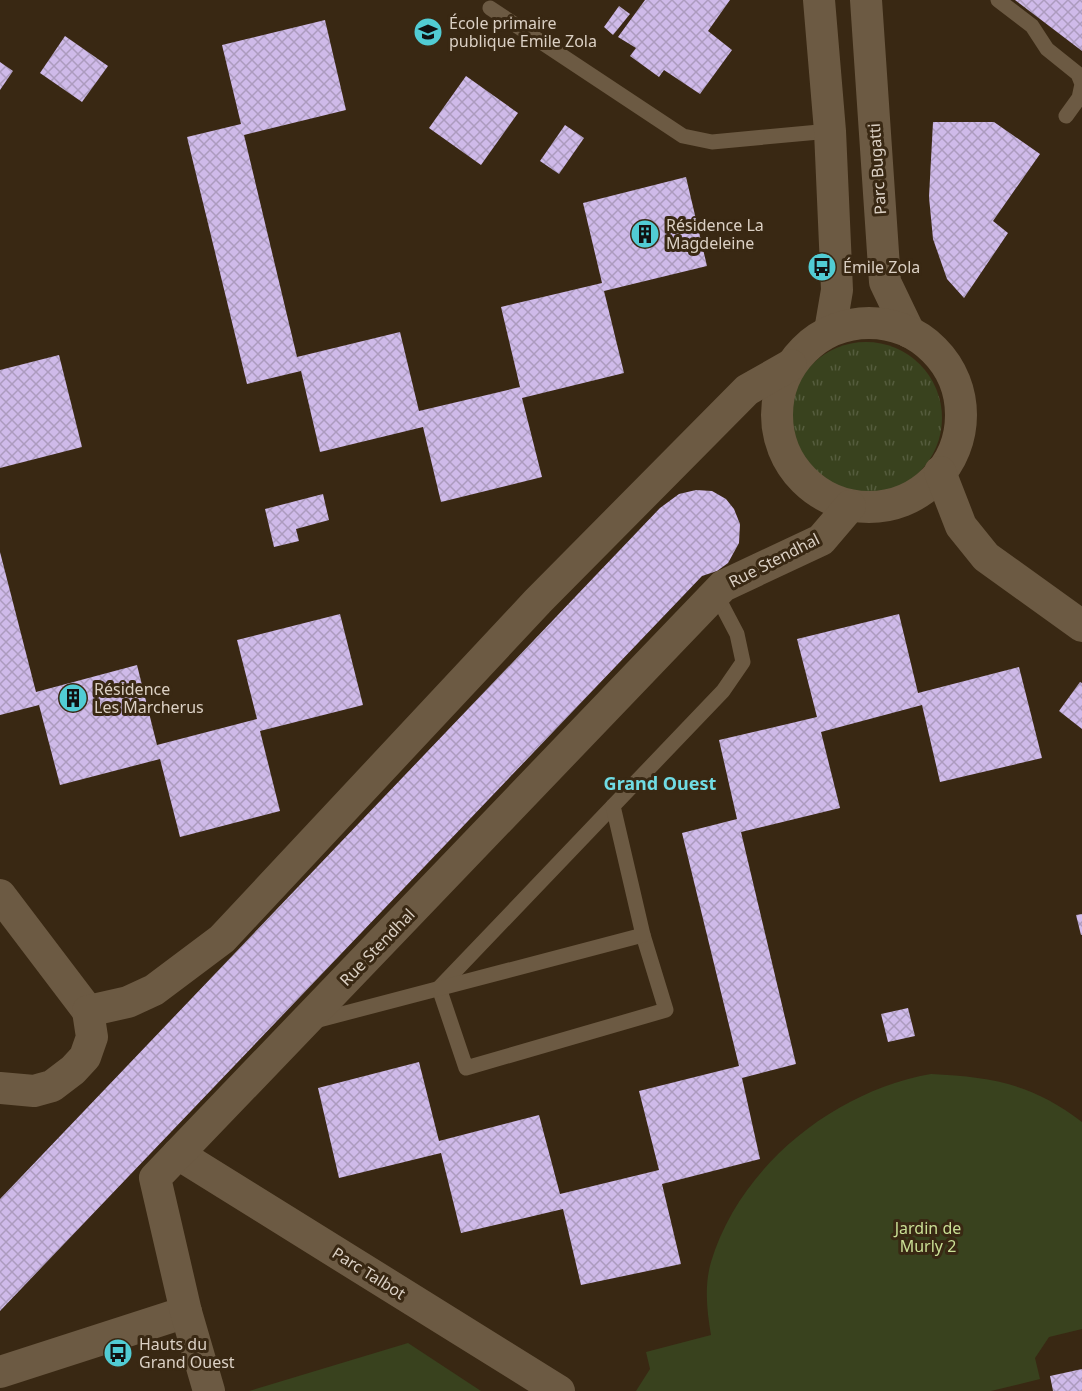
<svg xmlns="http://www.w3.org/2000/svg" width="1082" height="1391" font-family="'Noto Sans',sans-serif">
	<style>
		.grass { fill: url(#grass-tufts) }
		.garden { fill: #39421e }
		.building { fill: url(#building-cross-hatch) }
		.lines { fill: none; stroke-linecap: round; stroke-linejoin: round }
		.lane { stroke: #6c5a43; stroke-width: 15 }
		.street { stroke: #6c5a43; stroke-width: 32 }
		.labels { text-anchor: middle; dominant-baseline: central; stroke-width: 6; stroke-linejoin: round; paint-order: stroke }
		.poi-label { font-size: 16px; fill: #dbd0c4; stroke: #392813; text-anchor: start }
		.street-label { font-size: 16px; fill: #dbd0c4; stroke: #392813 }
		.park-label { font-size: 16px; fill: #cadf95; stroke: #392813 }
		.neighbourhood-label { font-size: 18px; font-weight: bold; fill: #70dce4; stroke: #392813 }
	</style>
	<defs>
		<pattern id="grass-tufts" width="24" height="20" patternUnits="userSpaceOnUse" patternTransform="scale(1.5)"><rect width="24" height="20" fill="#39421e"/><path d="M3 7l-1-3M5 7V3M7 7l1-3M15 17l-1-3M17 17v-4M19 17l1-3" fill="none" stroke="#555c3d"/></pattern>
		<pattern id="building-cross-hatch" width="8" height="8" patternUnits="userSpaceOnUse" patternTransform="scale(1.5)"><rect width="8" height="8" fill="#cfbae9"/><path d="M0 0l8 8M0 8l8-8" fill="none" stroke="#ac9bbe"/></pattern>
	</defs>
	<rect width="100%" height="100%" fill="#392813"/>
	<circle class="grass" cx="866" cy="418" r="76"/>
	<g class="garden">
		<path d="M931 1074C992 1077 1033 1084 1082 1122V1329L1049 1337 1035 1358 1040 1379 991 1391H636L650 1369 646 1352 711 1335C707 1312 704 1286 711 1262 740 1166 834 1091 931 1074Z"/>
		<polygon points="408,1343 481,1391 249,1391"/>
	</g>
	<g class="building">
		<polygon points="645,0 730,0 708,31 732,50 700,94 664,70 659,77 630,56 636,48 618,37"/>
		<polygon points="1015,0 1082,0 1082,51"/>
		<polygon points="619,6 630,14 613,35 604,27"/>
		<polygon points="325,20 346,110 244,135 297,357 400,332 419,411 520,387 501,307 602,283 583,203 686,177 707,266 604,291 624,373 522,398 542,477 441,502 423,427 320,452 301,371 247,384 187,137 241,124 222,45"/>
		<polygon points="65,36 108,66 82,102 40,73"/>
		<polygon points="0,62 13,71 0,90"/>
		<polygon points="466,76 518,113 481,165 429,128"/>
		<polygon points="933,122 994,122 1040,154 993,221 1008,233 964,298 947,279 933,239 929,197"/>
		<polygon points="565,125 584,138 559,174 540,161"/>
		<polygon points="59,355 82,447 0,468 0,370"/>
		<polygon points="696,490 712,491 726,499 734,509 740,524 739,543 728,563 717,571 702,576 0,1311 0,1199 660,508 679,494"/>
		<polygon points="323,494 329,520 296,529 299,541 274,547 265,509"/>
		<polygon points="0,552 36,692 137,665 157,745 257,719 237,640 340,614 363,705 260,731 280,811 180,837 160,759 60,785 39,705 0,715"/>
		<polygon points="899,614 918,693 1019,667 1042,758 940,782 922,705 821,732 840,808 741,832 796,1064 742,1078 760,1159 662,1184 681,1264 581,1285 563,1209 461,1233 441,1153 339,1178 318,1088 419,1062 439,1141 539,1115 560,1194 659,1170 639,1091 739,1066 682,833 737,819 719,740 817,717 797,639"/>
		<polygon points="1080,682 1082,683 1082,729 1059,711"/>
		<polygon points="1082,914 1082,935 1081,935 1076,915"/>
		<polygon points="908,1008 915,1036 888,1042 881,1014"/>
		<polygon points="1082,1369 1082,1391 1053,1391 1050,1376"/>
	</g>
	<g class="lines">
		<g class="lane">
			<polyline points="998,0 1032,26 1047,49 1078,74 1082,84 1079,98 1066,116"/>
			<polyline points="490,8 683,136 712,142 830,131"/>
			<polyline points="613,806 439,988 466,1068 666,1010 643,935"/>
			<polyline points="315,1021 643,935 613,806 723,691 743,662 737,634 716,594"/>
		</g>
		<g class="street">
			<polyline points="819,0 830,131 837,290 830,331"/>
			<polyline points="866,0 885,282 909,332"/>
			<circle cx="869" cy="415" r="92"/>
			<polyline points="940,472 961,526 986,557 1082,626"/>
			<polyline points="0,895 88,1011"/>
			<polyline points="0,1088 34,1091 52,1086 73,1070 85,1057 92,1037 88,1011 128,1002 154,990 222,939 538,601 747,390 791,365"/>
			<polyline points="178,1154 559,1391"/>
			<polyline points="0,1372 186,1312"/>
			<polyline points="209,1391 186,1312 155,1178 723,586 821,540 850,506"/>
		</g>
	</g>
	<defs>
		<g id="school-disc" transform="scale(1.5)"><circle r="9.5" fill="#51ccd4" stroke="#392813"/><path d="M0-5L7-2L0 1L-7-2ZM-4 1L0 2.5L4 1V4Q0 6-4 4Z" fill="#111"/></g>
		<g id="building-disc" transform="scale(1.5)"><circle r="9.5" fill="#51ccd4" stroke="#392813"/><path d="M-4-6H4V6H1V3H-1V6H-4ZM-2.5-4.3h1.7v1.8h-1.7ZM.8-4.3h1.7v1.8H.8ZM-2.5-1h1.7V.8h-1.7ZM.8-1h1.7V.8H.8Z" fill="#111"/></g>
		<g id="bus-disc" transform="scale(1.5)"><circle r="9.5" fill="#51ccd4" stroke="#392813"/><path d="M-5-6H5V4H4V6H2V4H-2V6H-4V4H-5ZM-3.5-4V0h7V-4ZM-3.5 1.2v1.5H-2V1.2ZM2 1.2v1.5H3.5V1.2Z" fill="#111"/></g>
	</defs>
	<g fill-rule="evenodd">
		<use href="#school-disc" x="428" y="32"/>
		<use href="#building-disc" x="645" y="234"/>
		<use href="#bus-disc" x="822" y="267"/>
		<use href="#building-disc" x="73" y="698"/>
		<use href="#bus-disc" x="118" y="1353"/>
	</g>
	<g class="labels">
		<g class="poi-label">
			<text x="449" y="23">École primaire<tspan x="449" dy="18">publique Emile Zola</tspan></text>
			<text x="666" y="225">Résidence La<tspan x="666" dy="18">Magdeleine</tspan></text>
			<text x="843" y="267">Émile Zola</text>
			<text x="94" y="689">Résidence<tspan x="94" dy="18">Les Marcherus</tspan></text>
			<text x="139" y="1344">Hauts du<tspan x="139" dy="18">Grand Ouest</tspan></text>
		</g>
		<g class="street-label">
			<text transform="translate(877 169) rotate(-94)">Parc Bugatti</text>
			<text transform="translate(774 560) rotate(-27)">Rue Stendhal</text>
			<text transform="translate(377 947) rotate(-46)">Rue Stendhal</text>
			<text transform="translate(369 1273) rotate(32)">Parc Talbot</text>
		</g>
		<g class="park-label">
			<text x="928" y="1228">Jardin de<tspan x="928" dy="18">Murly 2</tspan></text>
		</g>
		<g class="neighbourhood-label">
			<text x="660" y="783">Grand Ouest</text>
		</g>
	</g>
</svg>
